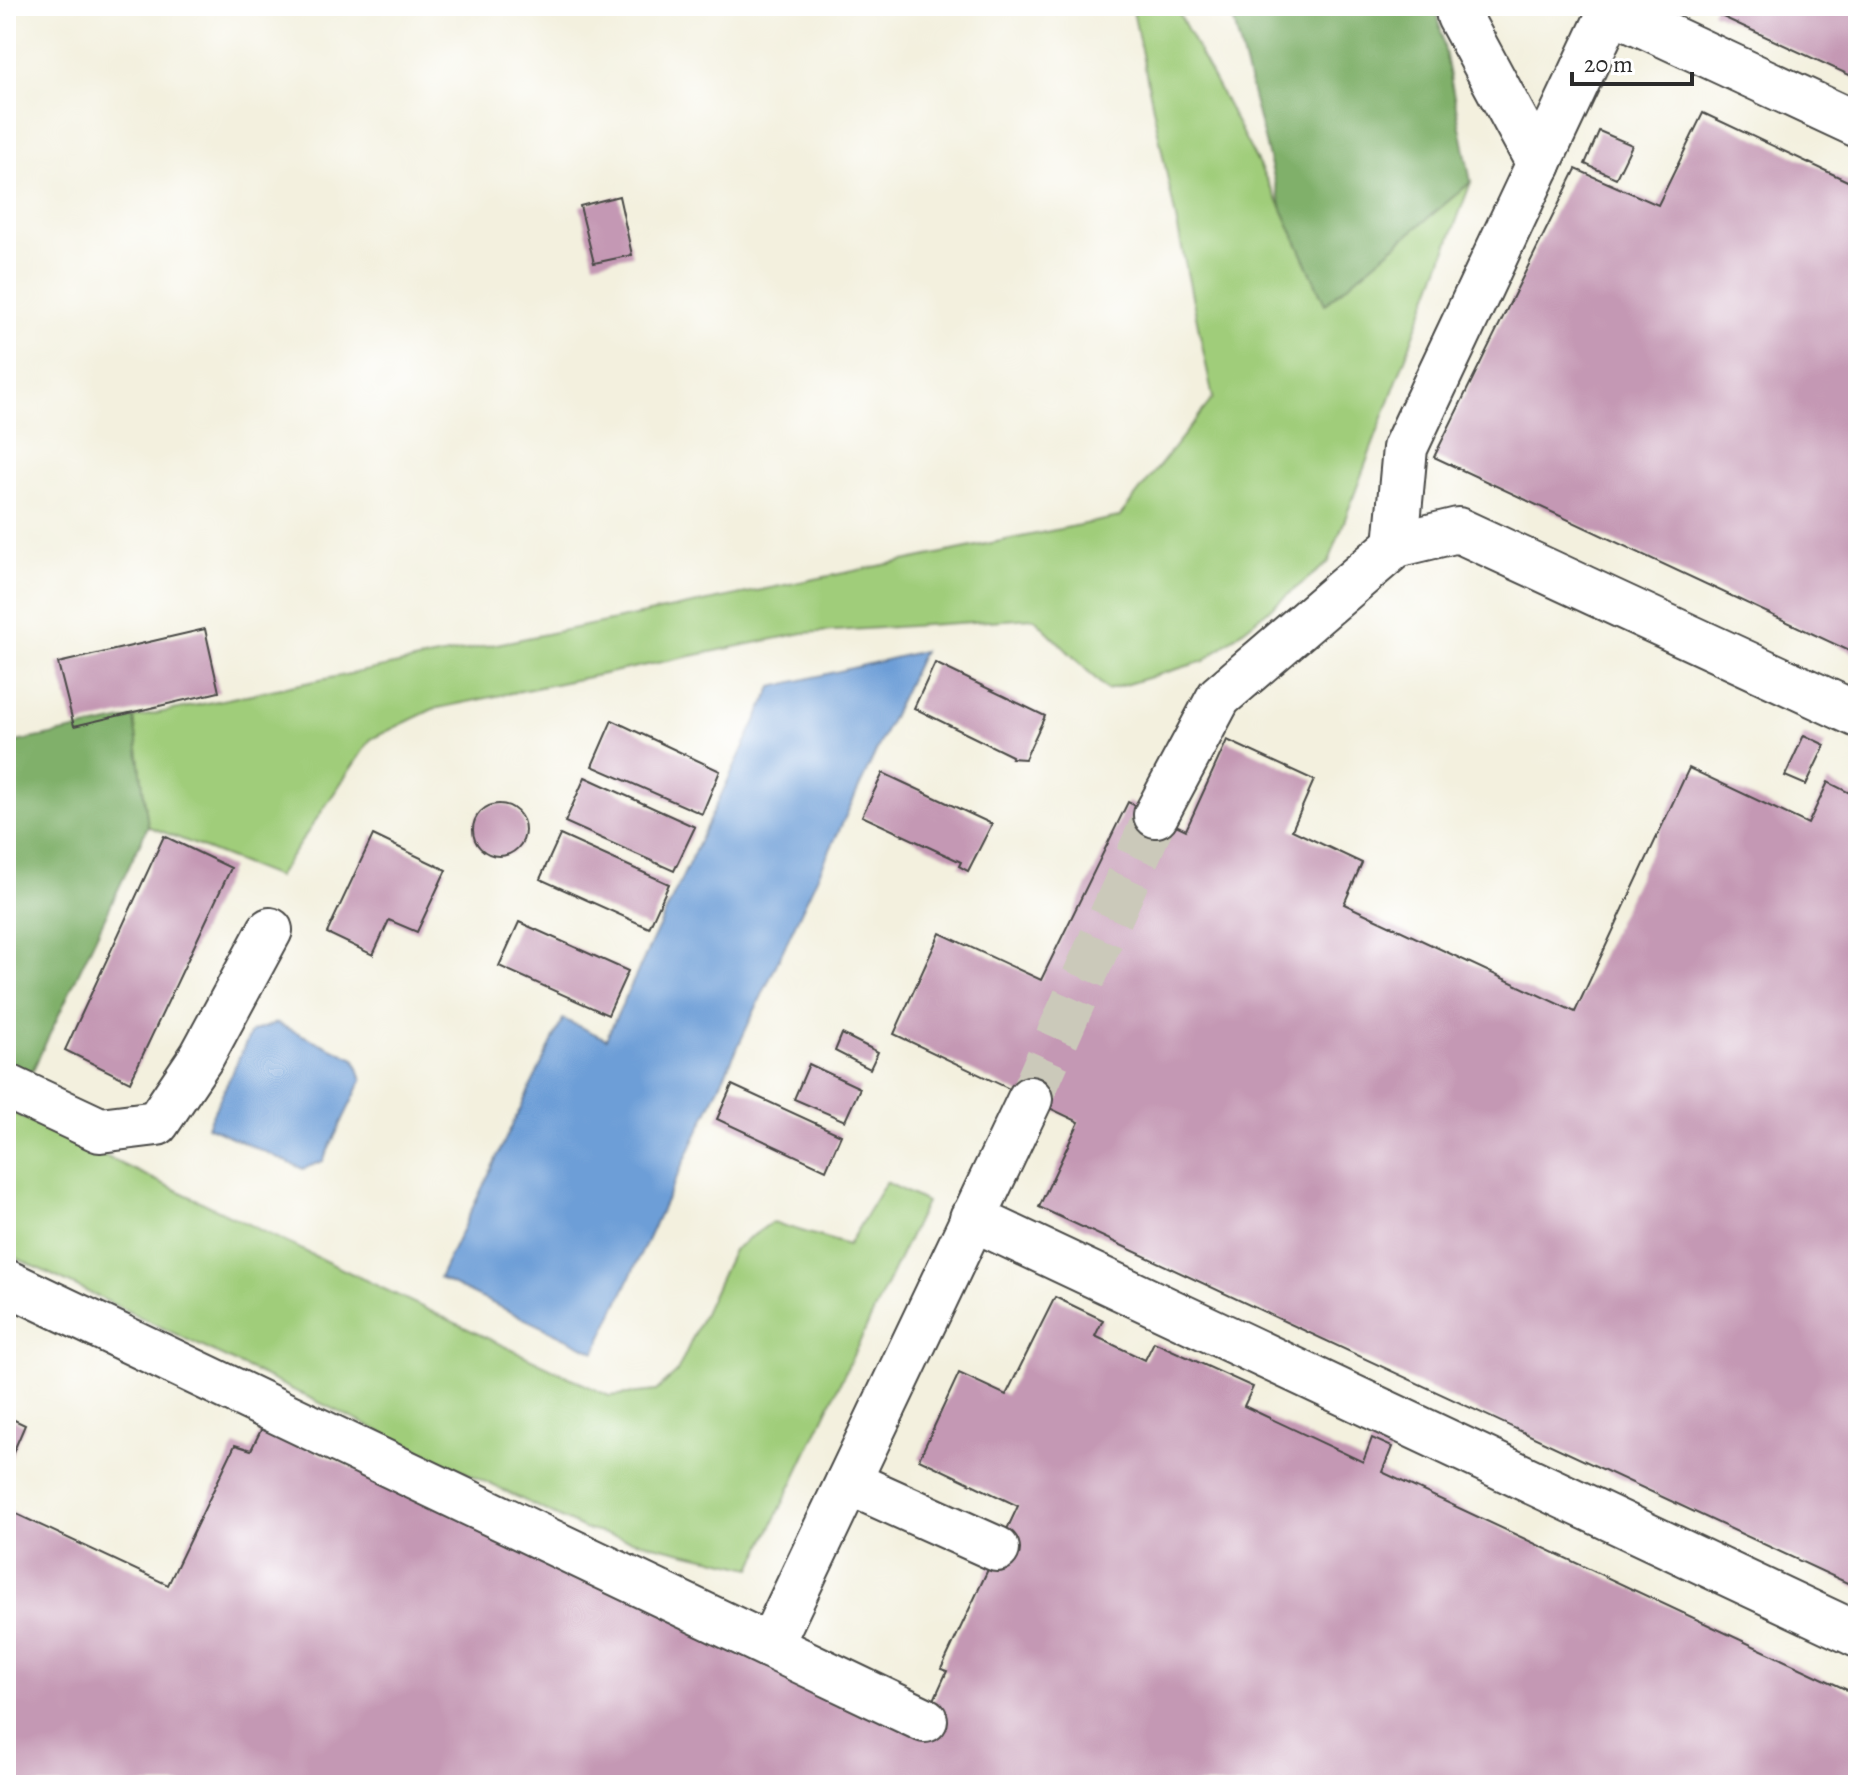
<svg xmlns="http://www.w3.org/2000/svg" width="1864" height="1791" font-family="Alegreya,serif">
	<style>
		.green { fill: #a0cd7a; stroke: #667c52; stroke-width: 2 }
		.forest { fill: #80b06a; stroke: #566e4a; stroke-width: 2 }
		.water { fill: #6d9ed7; stroke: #4c6481; stroke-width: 2 }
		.building { fill: #c498b4 }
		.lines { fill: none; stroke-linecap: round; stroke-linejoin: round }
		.minor-tunnel { stroke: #cbc9ba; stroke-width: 44; stroke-dasharray: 44 22; stroke-linecap: butt }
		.minor-casing { stroke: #494946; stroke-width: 48 }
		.minor { stroke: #fff; stroke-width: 44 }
	</style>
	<rect width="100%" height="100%" fill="#fff"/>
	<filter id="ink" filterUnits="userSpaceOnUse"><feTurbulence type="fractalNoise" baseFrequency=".0125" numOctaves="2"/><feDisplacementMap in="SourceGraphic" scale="16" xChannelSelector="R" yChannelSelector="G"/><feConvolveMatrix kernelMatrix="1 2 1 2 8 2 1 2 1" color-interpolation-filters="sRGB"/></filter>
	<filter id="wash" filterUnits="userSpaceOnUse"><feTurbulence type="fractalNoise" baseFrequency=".006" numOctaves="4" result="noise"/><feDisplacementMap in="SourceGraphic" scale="32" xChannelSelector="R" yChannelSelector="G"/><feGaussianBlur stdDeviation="1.8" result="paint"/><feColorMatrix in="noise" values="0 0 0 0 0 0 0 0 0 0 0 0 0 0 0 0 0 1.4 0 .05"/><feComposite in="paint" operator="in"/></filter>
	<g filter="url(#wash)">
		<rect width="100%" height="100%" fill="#f3f0de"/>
		<g class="green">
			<polygon points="1132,6 1175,6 1282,209 1325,304 1471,182 1329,562 1204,661 1107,690 1034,618 803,633 433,709 371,739 277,877 148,826 134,718 1119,517 1213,398"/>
			<polygon points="6,1109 609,1396 656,1391 677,1372 733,1250 772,1222 848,1245 886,1182 926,1202 752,1568 584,1529 6,1253"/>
		</g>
		<g class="forest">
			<polygon points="1230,6 1436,6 1471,182 1325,304 1282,209"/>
			<polygon points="134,718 148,826 30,1076 6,1065 6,744"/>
		</g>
		<g class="water">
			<polygon points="923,651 595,1352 439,1278 563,1019 606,1039 772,687"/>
			<polygon points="276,1023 355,1059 362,1080 323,1161 303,1169 207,1126 251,1032"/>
		</g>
		<g id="blocks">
			<g class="building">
				<polygon points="1715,6 1858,6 1858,79 1712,12"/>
				<polygon points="1703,113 1858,186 1858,655 1434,457 1576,169 1658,205"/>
				<polygon points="1599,131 1632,145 1616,178 1585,164"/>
				<polygon points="619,196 632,255 594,263 580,206"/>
				<polygon points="205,629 219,692 74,726 58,663"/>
				<polygon points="935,663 1045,716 1025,759 1011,758 1012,756 914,708"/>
				<polygon points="612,720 720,771 702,814 592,766"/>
				<polygon points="1804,735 1825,745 1806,785 1785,776"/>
				<polygon points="1227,740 1314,780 1292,830 1362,863 1344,904 1575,1012 1689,768 1808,824 1828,782 1858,797 1858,1588 1039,1207 1079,1122 894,1034 940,933 1041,980 1128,802 1186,830"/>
				<polygon points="883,773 992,824 968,871 959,866 961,862 862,816"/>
				<polygon points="585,777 695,827 674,871 565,822"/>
				<circle cx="499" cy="830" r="26"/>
				<polygon points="373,835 446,870 417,932 389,920 373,955 327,933"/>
				<polygon points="560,835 669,884 649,928 540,879"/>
				<polygon points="164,836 231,868 130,1082 65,1050"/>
				<polygon points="519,922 628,971 608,1015 499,966"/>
				<polygon points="842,1034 878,1052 870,1069 835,1051"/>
				<polygon points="809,1064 860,1088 845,1121 794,1099"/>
				<polygon points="732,1085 841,1135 826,1170 717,1119"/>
				<polygon points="1055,1297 1103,1320 1095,1336 1145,1360 1154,1342 1253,1387 1244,1406 1363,1462 1372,1438 1392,1447 1382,1472 1858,1695 1858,1785 6,1785 6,1509 168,1585 235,1445 251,1450 262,1428 925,1720 947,1671 941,1669 1018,1506 919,1459 959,1373 1006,1395"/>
				<polygon points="6,1416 25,1425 6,1469"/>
			</g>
		</g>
	</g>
	<g filter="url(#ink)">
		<use href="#blocks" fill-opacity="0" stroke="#494946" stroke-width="2"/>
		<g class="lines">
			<polyline class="minor-tunnel" points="1030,1099 1156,815"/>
			<g class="minor-casing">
				<g id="minor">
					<polyline points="1457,6 1459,16 1539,164"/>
					<polyline points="1611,10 1858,125"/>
					<polyline points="1396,545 1405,448 1613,6"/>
					<polyline points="1156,815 1219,697 1396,545 1458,530 1858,715"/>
					<polyline points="6,1086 100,1130 157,1123 202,1056 270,930"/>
					<polyline points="972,1218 1858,1635"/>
					<polyline points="6,1282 925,1720"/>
					<polyline points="848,1482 997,1549"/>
					<polyline points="770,1646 1030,1099"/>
				</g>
			</g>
			<use href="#minor" class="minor"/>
		</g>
	</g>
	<rect width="1864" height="1791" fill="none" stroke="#fff" stroke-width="32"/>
	<path d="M1572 72v12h120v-12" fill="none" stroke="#2b2b2b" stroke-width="4"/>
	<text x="1584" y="72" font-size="24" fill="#2b2b2b" stroke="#ffffff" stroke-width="6" paint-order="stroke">20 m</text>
</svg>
